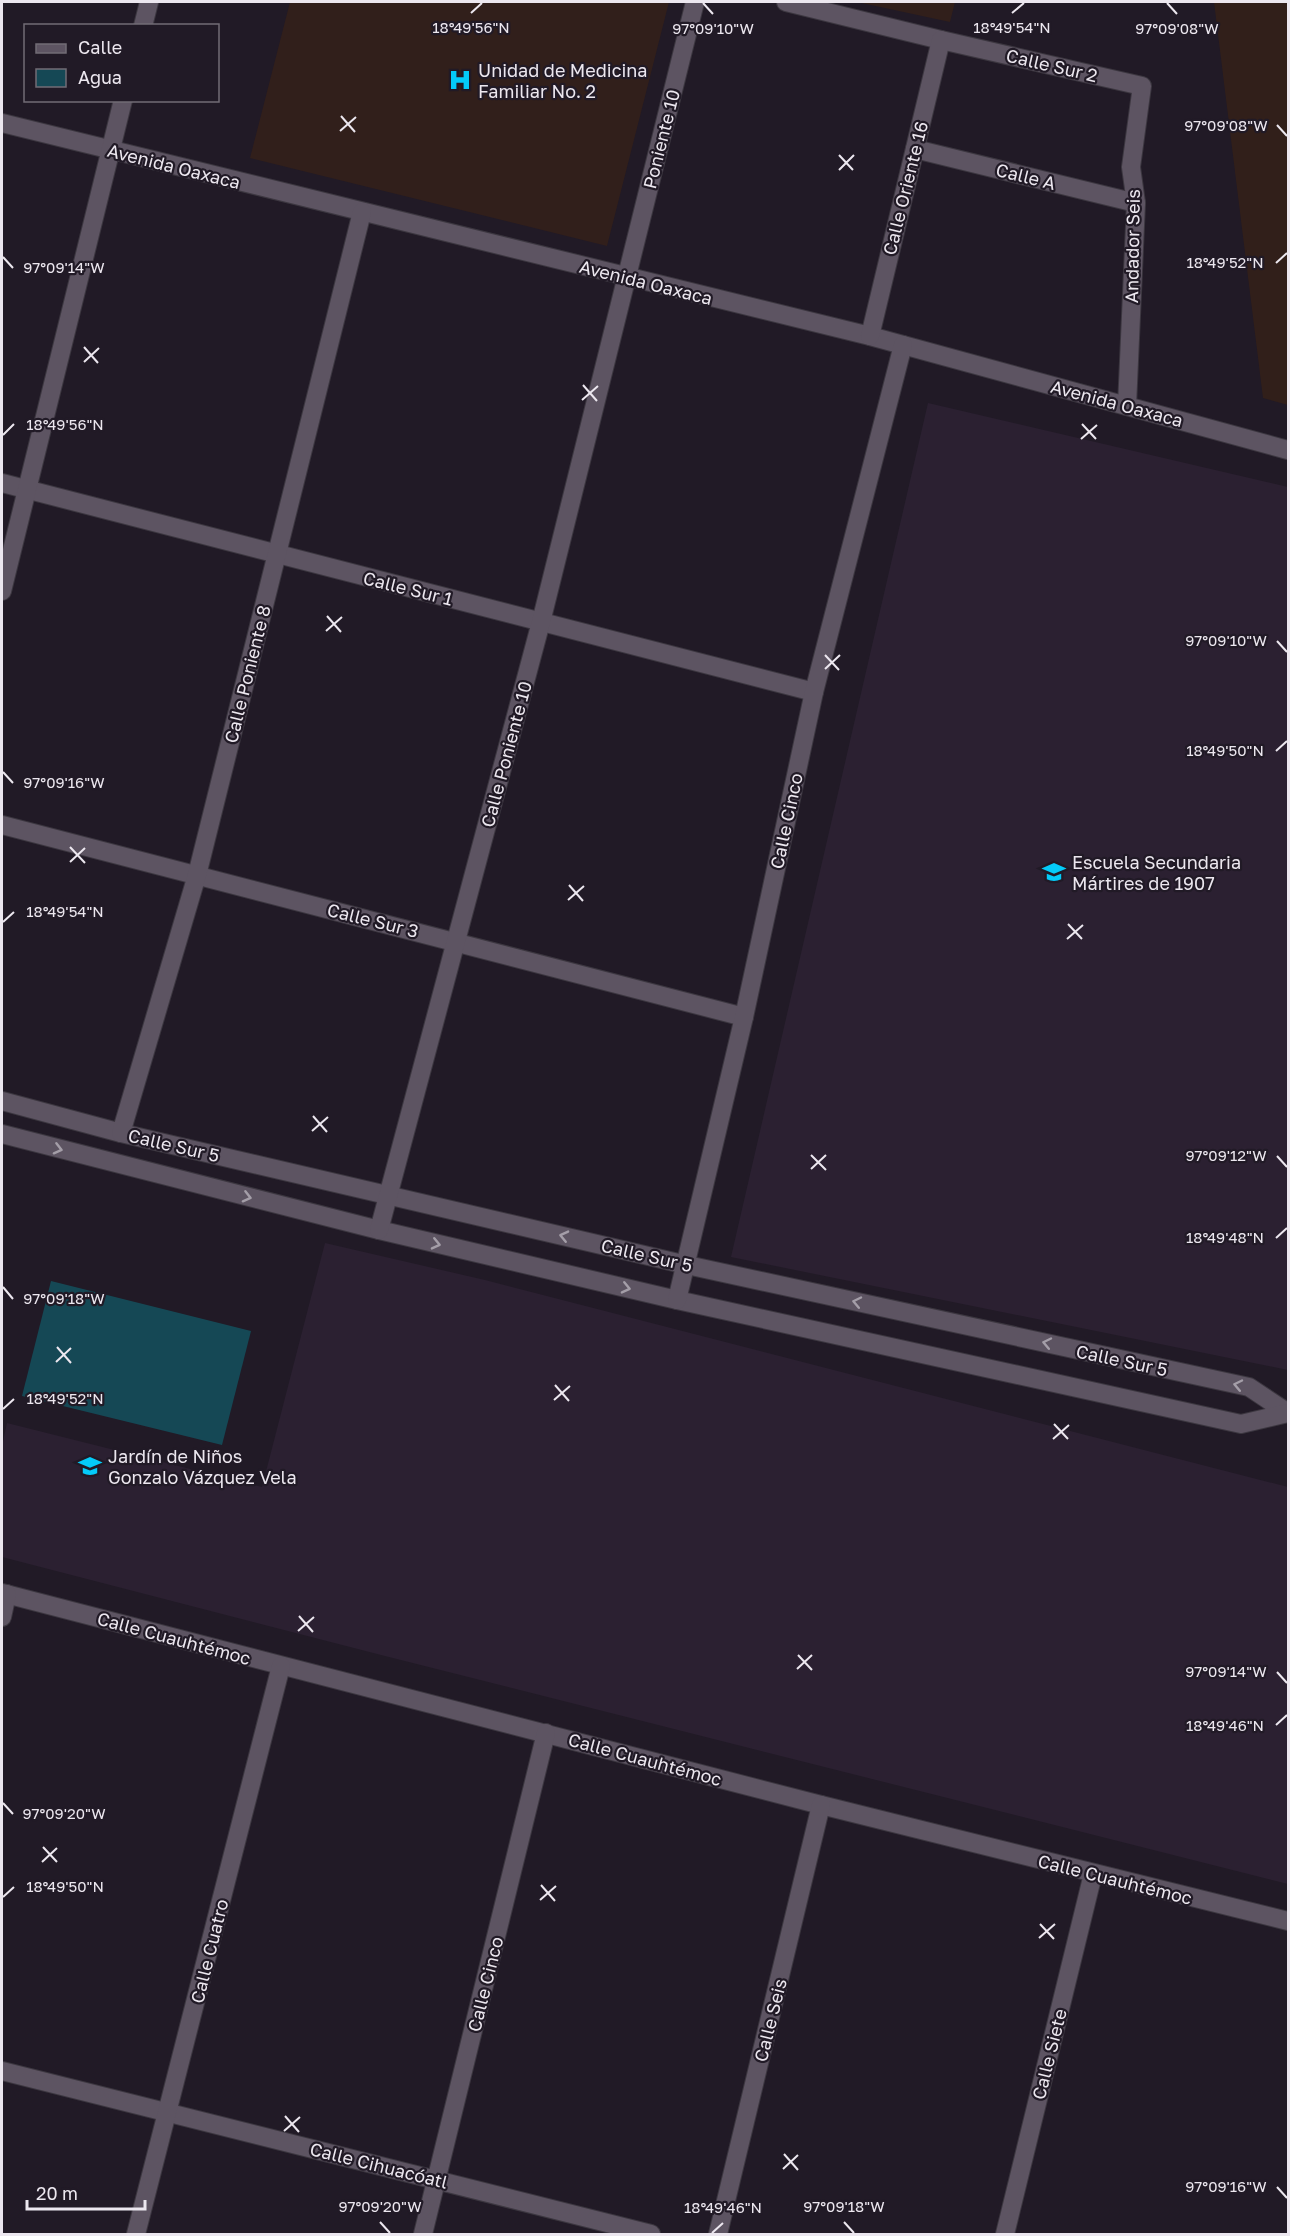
<svg xmlns="http://www.w3.org/2000/svg" width="1290" height="2236" font-family="'Golos Text',sans-serif">
	<style>
		.built { fill: #2b2031 }
		.industrial { fill: #311f1a }
		.medical { fill: #311f1b }
		.water { fill: #154855 }
		.lines { fill: none; stroke-linecap: round; stroke-linejoin: round }
		.pedestrian-casing { stroke: #3c3740; stroke-width: 20 }
		.minor-casing { stroke: #3c3740; stroke-width: 20 }
		.pedestrian { stroke: #5d5462; stroke-width: 18 }
		.minor { stroke: #5d5462; stroke-width: 18 }
		.oneway { stroke: #a49ea8 }
		.ticks { fill: none; stroke: #ece7ef; stroke-width: 2 }
		.labels { text-anchor: middle; dominant-baseline: central; stroke-width: 4.5; stroke-linejoin: round; paint-order: stroke }
		.street-label { font-size: 18px; fill: #ece7ef; stroke: #211a26 }
		.poi-label { font-size: 18px; fill: #ece7ef; stroke: #211a26; text-anchor: start }
		.ticks-label { font-size: 15px; text-anchor: middle; fill: #ece7ef; stroke: #211a26; stroke-width: 4.5; stroke-linejoin: round; paint-order: stroke }
	</style>
	<rect width="100%" height="100%" fill="#211a26"/>
	<g class="built">
		<polygon points="928,403 1288,487 1288,1370 731,1257"/>
		<polygon points="325,1243 485,1280 1288,1487 1288,1884 385,1656 2,1557 2,1446 7,1423 262,1487"/>
	</g>
	<polygon class="industrial" points="1214,2 1288,2 1288,405 1263,398"/>
	<g class="medical">
		<polygon points="290,2 669,2 607,246 250,158"/>
		<polygon points="857,2 955,2 950,22"/>
	</g>
	<polygon class="water" points="51,1281 251,1331 222,1445 22,1396"/>
	<g class="lines">
		<g class="pedestrian-casing">
			<polyline id="pedestrian" points="786,2 941,40"/>
		</g>
		<g class="minor-casing">
			<g id="minor">
				<polyline points="143,26 149,2"/>
				<polyline points="2,123 870,336 1288,450"/>
				<polyline points="915,149 1136,203"/>
				<polyline points="870,336 941,40 1142,86 1131,167 1136,203 1127,406"/>
				<polyline points="2,483 814,692"/>
				<polyline points="2,591 123,100"/>
				<polyline points="2,825 744,1017"/>
				<polyline points="2,1101 121,1133 687,1265 1249,1387 1288,1413"/>
				<polyline points="121,1133 197,875 362,212"/>
				<polyline points="2,1134 379,1230 677,1300 1241,1424 1288,1413"/>
				<polyline points="379,1230 541,622 695,2"/>
				<polyline points="677,1300 744,1017 814,692 903,345"/>
				<polyline points="2,1593 821,1805 1288,1921"/>
				<polyline points="2,1617 7,1594"/>
				<polyline points="2,2071 651,2234"/>
				<polyline points="136,2234 281,1666"/>
				<polyline points="423,2234 546,1733"/>
				<polyline points="718,2234 821,1805"/>
				<polyline points="1005,2234 1093,1874"/>
			</g>
		</g>
		<use href="#pedestrian" class="pedestrian"/>
		<use href="#minor" class="minor"/>
	</g>
	<defs><path id="oneway-chevron" d="M-2-3.5L2.5 0L-2 3.5" fill="none" stroke-width="1.6" stroke-linecap="round" stroke-linejoin="round" transform="scale(1.5)"/></defs>
	<g class="oneway">
		<use href="#oneway-chevron" transform="translate(58 1149) rotate(14)"/>
		<use href="#oneway-chevron" transform="translate(247 1197) rotate(14)"/>
		<use href="#oneway-chevron" transform="translate(564 1236) rotate(-167)"/>
		<use href="#oneway-chevron" transform="translate(436 1244) rotate(13)"/>
		<use href="#oneway-chevron" transform="translate(626 1288) rotate(13)"/>
		<use href="#oneway-chevron" transform="translate(857 1302) rotate(-168)"/>
		<use href="#oneway-chevron" transform="translate(1047 1343) rotate(-168)"/>
		<use href="#oneway-chevron" transform="translate(1238 1385) rotate(-168)"/>
	</g>
	<path class="ticks" d="M703 3 713 14M1167 3 1177 14M471 13 482 3M1012 13 1024 3M341 116 355 132M1277 125 1287 136M340 131 356 117M839 155 853 170M839 170 854 155M3 257 13 268M1276 263 1287 253M84 347 98 363M84 362 99 348M583 385 597 401M582 400 598 386M1082 424 1096 439M3 435 14 424M1081 439 1097 425M327 616 341 632M326 631 342 617M1277 641 1287 652M825 655 839 670M825 669 840 655M1276 751 1287 741M3 772 13 783M70 847 85 863M70 862 85 848M569 885 583 901M568 900 584 886M3 922 14 912M1068 924 1082 939M1067 939 1083 925M313 1116 327 1132M312 1131 328 1117M811 1155 826 1170M1277 1156 1287 1167M811 1169 826 1155M1276 1238 1287 1228M3 1287 13 1299M57 1347 71 1363M56 1362 71 1348M555 1385 569 1401M554 1400 570 1386M3 1409 14 1399M1054 1424 1068 1439M1053 1439 1069 1425M299 1616 313 1632M298 1631 314 1617M798 1655 812 1670M797 1669 812 1655M1277 1672 1287 1683M1276 1725 1287 1715M3 1803 13 1814M43 1847 57 1862M42 1862 57 1848M541 1885 555 1901M3 1897 14 1887M540 1900 556 1886M1040 1924 1054 1939M1039 1938 1055 1924M285 2116 299 2132M284 2131 300 2117M784 2154 798 2170M783 2169 798 2155M1277 2187 1287 2198M380 2222 390 2233M844 2222 854 2233M712 2233 723 2223"/>
	<defs>
		<g id="hospital-bare" transform="scale(1.8)"><path d="M-5-5h3v3.5h4V-5h3V5h-3V1.5h-4V5h-3Z" fill="#04cbf9" stroke="#211a26" stroke-width="2.5" paint-order="stroke"/></g>
		<g id="school-bare" transform="scale(1.8)"><path d="M0-5L7-2L0 1L-7-2ZM-4 1L0 2.5L4 1V4Q0 6-4 4Z" fill="#04cbf9" stroke="#211a26" stroke-width="2.5" paint-order="stroke"/></g>
	</defs>
	<g fill-rule="evenodd">
		<use href="#hospital-bare" x="460" y="80"/>
		<use href="#school-bare" x="1054" y="872"/>
		<use href="#school-bare" x="90" y="1466"/>
	</g>
	<g class="labels">
		<g class="street-label">
			<text transform="translate(1052 65) rotate(13)">Calle Sur 2</text>
			<text transform="translate(661 139) rotate(-76)">Poniente 10</text>
			<text transform="translate(174 166) rotate(14)">Avenida Oaxaca</text>
			<text transform="translate(1026 176) rotate(14)">Calle A</text>
			<text transform="translate(905 188) rotate(-76)">Calle Oriente 16</text>
			<text transform="translate(1132 246) rotate(-89)">Andador Seis</text>
			<text transform="translate(646 282) rotate(14)">Avenida Oaxaca</text>
			<text transform="translate(1117 403) rotate(15)">Avenida Oaxaca</text>
			<text transform="translate(408 588) rotate(14)">Calle Sur 1</text>
			<text transform="translate(247 674) rotate(-76)">Calle Poniente 8</text>
			<text transform="translate(506 754) rotate(-75)">Calle Poniente 10</text>
			<text transform="translate(786 821) rotate(-78)">Calle Cinco</text>
			<text transform="translate(373 920) rotate(14)">Calle Sur 3</text>
			<text transform="translate(174 1145) rotate(13)">Calle Sur 5</text>
			<text transform="translate(647 1255) rotate(13)">Calle Sur 5</text>
			<text transform="translate(1122 1360) rotate(12)">Calle Sur 5</text>
			<text transform="translate(174 1638) rotate(15)">Calle Cuauhtémoc</text>
			<text transform="translate(645 1759) rotate(15)">Calle Cuauhtémoc</text>
			<text transform="translate(1115 1879) rotate(14)">Calle Cuauhtémoc</text>
			<text transform="translate(209 1951) rotate(-76)">Calle Cuatro</text>
			<text transform="translate(485 1984) rotate(-76)">Calle Cinco</text>
			<text transform="translate(770 2020) rotate(-76)">Calle Seis</text>
			<text transform="translate(1049 2054) rotate(-76)">Calle Siete</text>
			<text transform="translate(379 2165) rotate(14)">Calle Cihuacóatl</text>
		</g>
		<g class="poi-label">
			<text x="478" y="70">Unidad de Medicina<tspan x="478" dy="21">Familiar No. 2</tspan></text>
			<text x="1072" y="862">Escuela Secundaria<tspan x="1072" dy="21">Mártires de 1907</tspan></text>
			<text x="108" y="1456">Jardín de Niños<tspan x="108" dy="21">Gonzalo Vázquez Vela</tspan></text>
		</g>
	</g>
	<g class="ticks-label">
		<text x="1012" y="33">18°49'54"N</text>
		<text x="471" y="33">18°49'56"N</text>
		<text x="713" y="34">97°09'10"W</text>
		<text x="1177" y="34">97°09'08"W</text>
		<text x="1226" y="131">97°09'08"W</text>
		<text x="1225" y="268">18°49'52"N</text>
		<text x="64" y="273">97°09'14"W</text>
		<text x="65" y="430">18°49'56"N</text>
		<text x="1226" y="646">97°09'10"W</text>
		<text x="1225" y="756">18°49'50"N</text>
		<text x="64" y="788">97°09'16"W</text>
		<text x="65" y="917">18°49'54"N</text>
		<text x="1226" y="1161">97°09'12"W</text>
		<text x="1225" y="1243">18°49'48"N</text>
		<text x="64" y="1304">97°09'18"W</text>
		<text x="65" y="1404">18°49'52"N</text>
		<text x="1226" y="1677">97°09'14"W</text>
		<text x="1225" y="1731">18°49'46"N</text>
		<text x="64" y="1819">97°09'20"W</text>
		<text x="65" y="1892">18°49'50"N</text>
		<text x="1226" y="2192">97°09'16"W</text>
		<text x="380" y="2212">97°09'20"W</text>
		<text x="844" y="2212">97°09'18"W</text>
		<text x="723" y="2213">18°49'46"N</text>
	</g>
	<rect width="1290" height="2236" fill="none" stroke="#ece7ef" stroke-width="6"/>
	<rect x="24" y="24" width="195" height="78" fill="#211a26" stroke="#726c76" stroke-width="1.5"/>
	<rect x="36" y="44" width="30" height="9" fill="#5d5462" stroke="#726c76" stroke-width="1.5"/>
	<text x="78" y="54" font-size="18" fill="#ece7ef">Calle</text>
	<rect x="36" y="69" width="30" height="18" fill="#154855" stroke="#726c76" stroke-width="1.5"/>
	<text x="78" y="84" font-size="18" fill="#ece7ef">Agua</text>
	<path d="M27 2200v9h118v-9" fill="none" stroke="#ece7ef" stroke-width="3"/>
	<text x="36" y="2200" font-size="18" fill="#ece7ef" stroke="#211a26" stroke-width="4.5" paint-order="stroke">20 m</text>
</svg>
